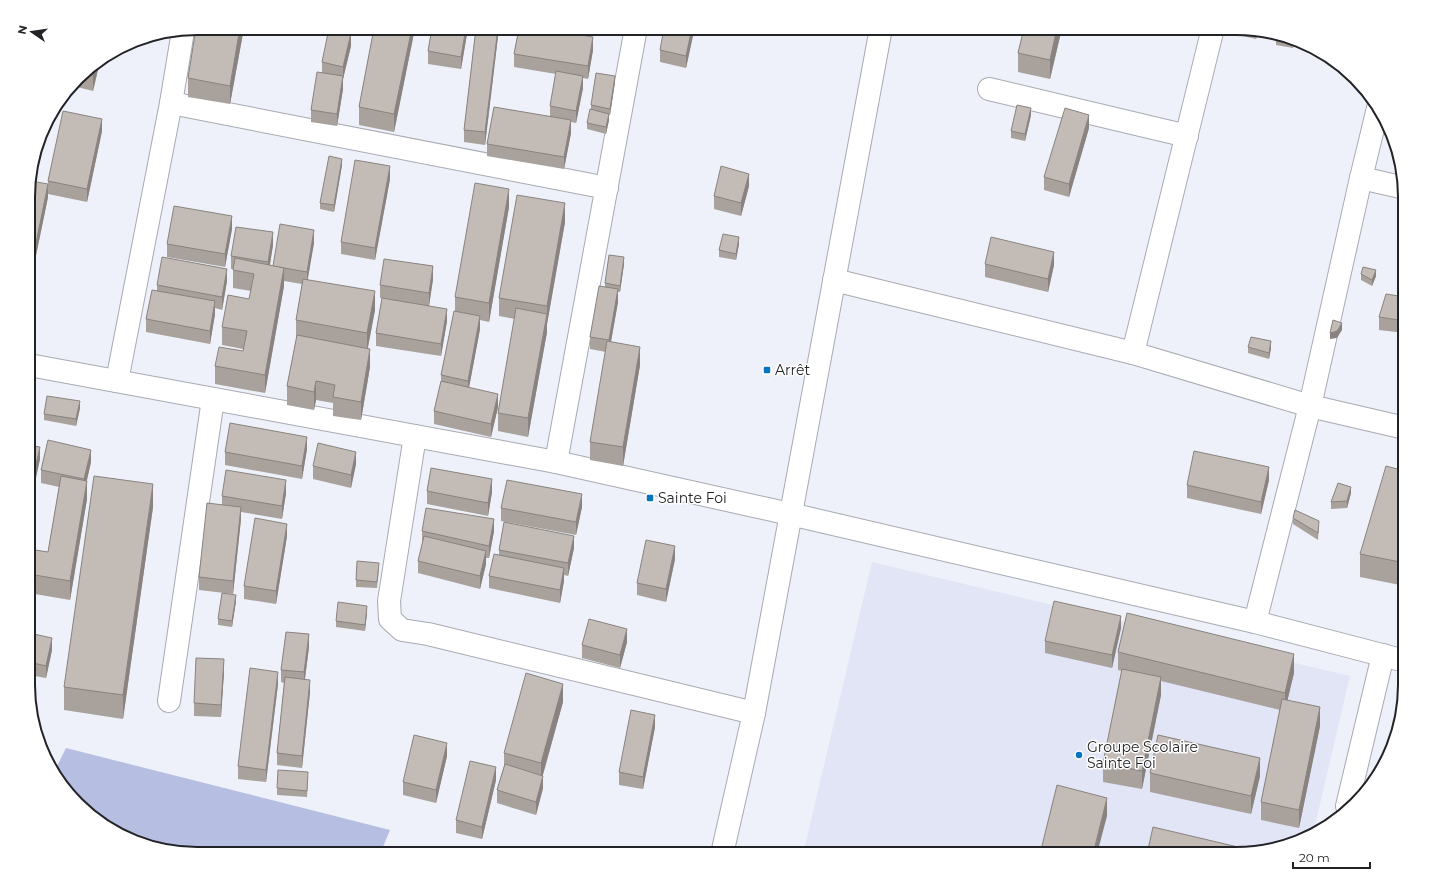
<svg xmlns="http://www.w3.org/2000/svg" width="1433" height="882" font-family="Montserrat,sans-serif">
	<style>
		.built { fill: #e1e5f5 }
		.green { fill: #b6bee2 }
		.lines { fill: none; stroke-linecap: round; stroke-linejoin: round }
		.minor-casing { stroke: #a8aab3; stroke-width: 24 }
		.tertiary-casing { stroke: #a8aab3; stroke-width: 24 }
		.minor { stroke: #fff; stroke-width: 22 }
		.tertiary { stroke: #fff; stroke-width: 22 }
		.wall { fill: #a8a19c }
		.shaded-wall { fill: #88837f }
		.building { fill: #c3bbb5; stroke: #88837f }
		.poi-dot { fill: #0874bf; stroke: #fff; stroke-width: 1.5 }
		.labels { text-anchor: middle; dominant-baseline: central; stroke-width: 3; stroke-linejoin: round; paint-order: stroke }
		.poi-label { font-size: 14px; fill: #222326; stroke: #fff; text-anchor: start }
		.rim { fill: none; stroke: #222326; stroke-width: 2 }
	</style>
	<rect width="100%" height="100%" fill="#eff1fa"/>
	<polygon class="built" points="872,562 1350,676 1313,834 1246,854 803,854"/>
	<polygon class="green" points="66,748 390,830 380,854 197,854 143,845 103,826 56,779 54,772"/>
	<g class="lines">
		<g class="minor-casing">
			<g id="minor">
				<polyline points="989,89 1187,136"/>
				<polyline points="171,103 607,188"/>
				<polyline points="1361,178 1405,188"/>
				<polyline points="834,280 1133,353 1310,406 1405,428"/>
				<polyline points="1133,353 1213,28"/>
				<polyline points="29,365 556,462 790,514 1255,622 1405,661"/>
				<polyline points="117,381 171,103 183,31"/>
				<polyline points="415,436 389,601 390,619 402,630 428,634 754,713"/>
				<polyline points="556,462 636,28"/>
				<polyline points="1255,622 1310,406 1361,178 1378,108"/>
				<polyline points="169,701 213,399"/>
				<polyline points="1347,806 1383,655"/>
			</g>
		</g>
		<g class="tertiary-casing">
			<polyline id="tertiary" points="722,854 754,713 881,28"/>
		</g>
		<use href="#minor" class="minor"/>
		<use href="#tertiary" class="tertiary"/>
	</g>
	<g class="wall">
		<polygon points="197,28 244,28 230,104 188,97 188,78"/>
		<polygon points="374,28 415,28 394,132 359,125 359,107"/>
		<polygon points="432,28 468,28 461,69 428,64 428,51"/>
		<polygon points="476,28 499,28 485,145 464,142 464,130"/>
		<polygon points="519,28 545,28 545,29 593,50 588,79 583,78 583,88 576,123 571,122 571,133 564,169 487,156 487,144 550,116 550,106 556,74 514,67 514,54"/>
		<polygon points="694,28 694,31 686,68 660,62 660,50"/>
		<polygon points="760,28 789,28 788,33"/>
		<polygon points="1024,28 1062,28 1050,79 1018,72 1018,53"/>
		<polygon points="1224,28 1236,28 1258,31 1256,39 1224,32"/>
		<polygon points="1276,33 1280,34 1295,41 1293,48 1276,45"/>
		<polygon points="351,46 343,79 343,89 337,126 311,122 311,110 322,73 322,62"/>
		<polygon points="100,61 93,91 73,86 86,70"/>
		<polygon points="615,82 610,115 609,115 609,120 606,134 587,129 587,123 591,109 591,105"/>
		<polygon points="1031,115 1025,141 1011,138 1011,131"/>
		<polygon points="1089,128 1069,197 1044,190 1044,177"/>
		<polygon points="102,131 87,202 48,194 48,181"/>
		<polygon points="342,165 334,212 320,209 320,203"/>
		<polygon points="390,179 375,260 341,254 341,242"/>
		<polygon points="29,186 48,197 34,265 29,264"/>
		<polygon points="749,186 741,216 714,209 714,196"/>
		<polygon points="509,207 489,322 480,320 480,329 469,387 498,407 491,437 434,424 434,411 441,381 441,375 455,311 455,297"/>
		<polygon points="565,222 547,324 547,332 528,437 498,431 498,413 515,319 499,316 499,298"/>
		<polygon points="232,229 225,267 167,257 167,244"/>
		<polygon points="314,243 307,279 375,310 368,348 370,367 361,420 333,416 333,403 316,400 314,410 287,405 287,386 296,339 296,320 302,284 284,281 284,286 265,393 215,384 215,366 243,351 243,349 222,345 222,327 249,299 251,291 233,288 233,269 231,269 231,256 273,245 270,265 273,266"/>
		<polygon points="739,244 736,260 719,257 719,250"/>
		<polygon points="624,264 620,292 618,292 618,302 611,342 640,365 623,466 590,460 590,442 606,352 590,349 590,337 605,287 605,283"/>
		<polygon points="985,264 1054,265 1048,292 985,277"/>
		<polygon points="1361,274 1376,276 1372,286 1361,280"/>
		<polygon points="433,279 429,306 447,321 441,356 376,346 376,333 382,298 380,298 380,285"/>
		<polygon points="227,281 222,310 215,308 215,314 210,344 146,332 146,319 157,290 157,285"/>
		<polygon points="1405,297 1405,333 1379,330 1379,317"/>
		<polygon points="1248,347 1271,348 1269,359 1248,353"/>
		<polygon points="80,408 76,426 44,420 44,414"/>
		<polygon points="29,445 40,459 35,482 29,481"/>
		<polygon points="307,449 302,479 225,465 225,452"/>
		<polygon points="91,462 87,480 87,499 70,600 29,593 29,549 48,552 59,487 41,483 41,470"/>
		<polygon points="356,464 351,488 313,479 313,466"/>
		<polygon points="1405,471 1405,586 1360,577 1360,554"/>
		<polygon points="1269,480 1261,514 1187,498 1187,485"/>
		<polygon points="427,491 492,492 488,516 427,504"/>
		<polygon points="286,493 282,519 241,512 241,519 233,594 199,590 199,577 222,505 222,496"/>
		<polygon points="1351,493 1347,508 1331,509 1331,502"/>
		<polygon points="153,507 123,719 64,710 64,687"/>
		<polygon points="582,507 576,535 501,521 501,508"/>
		<polygon points="1293,518 1319,527 1318,540 1293,524"/>
		<polygon points="422,531 494,531 489,558 486,558 486,564 480,589 418,573 418,561 422,544"/>
		<polygon points="287,536 276,604 244,599 244,586"/>
		<polygon points="574,548 568,576 564,575 564,581 560,603 489,588 489,576 499,555 499,550"/>
		<polygon points="675,559 666,602 637,595 637,583"/>
		<polygon points="379,569 377,588 356,587 356,580"/>
		<polygon points="236,601 232,627 218,625 218,619"/>
		<polygon points="367,612 365,631 336,627 336,621"/>
		<polygon points="1121,628 1112,668 1045,653 1045,641"/>
		<polygon points="29,633 52,650 46,678 29,675"/>
		<polygon points="627,642 620,668 582,658 582,645"/>
		<polygon points="309,647 305,679 310,692 302,768 277,765 277,753 284,683 281,682 281,670"/>
		<polygon points="1118,652 1294,673 1287,700 1320,726 1299,828 1261,820 1261,802 1280,710 1161,681 1161,695 1142,789 1103,782 1103,763 1122,671 1118,670"/>
		<polygon points="224,672 221,717 194,716 194,703"/>
		<polygon points="278,684 266,782 238,779 238,766"/>
		<polygon points="563,702 543,775 543,788 536,815 497,803 497,790 504,766 504,753"/>
		<polygon points="655,727 643,789 619,785 619,772"/>
		<polygon points="447,756 436,803 403,795 403,782"/>
		<polygon points="1150,773 1260,776 1251,814 1150,792"/>
		<polygon points="308,778 307,797 277,795 277,788"/>
		<polygon points="496,780 482,839 456,833 456,820"/>
	</g>
	<g class="shaded-wall">
		<polygon points="240,28 244,28 230,104 230,86"/>
		<polygon points="412,28 415,28 394,132 394,114"/>
		<polygon points="466,28 468,28 461,69 461,57"/>
		<polygon points="498,28 499,28 485,145 485,132"/>
		<polygon points="692,28 694,28 694,31 686,68 686,56"/>
		<polygon points="1057,28 1062,28 1050,79 1050,60"/>
		<polygon points="1256,31 1258,31 1256,39"/>
		<polygon points="351,33 351,46 343,79 343,89 337,126 337,114 343,76 343,67"/>
		<polygon points="593,37 593,50 588,79 588,66"/>
		<polygon points="1293,40 1295,41 1293,48"/>
		<polygon points="100,61 93,91 93,67 94,65"/>
		<polygon points="583,76 583,88 576,123 576,111"/>
		<polygon points="615,76 615,82 610,115 610,109"/>
		<polygon points="1031,108 1031,115 1025,141 1025,134"/>
		<polygon points="609,114 609,120 606,134 606,127"/>
		<polygon points="1089,115 1089,128 1069,197 1069,184"/>
		<polygon points="102,119 102,131 87,202 87,189"/>
		<polygon points="571,120 571,133 564,169 564,157"/>
		<polygon points="342,159 342,165 334,212 334,205"/>
		<polygon points="390,166 390,179 375,260 375,248"/>
		<polygon points="749,174 749,186 741,216 741,203"/>
		<polygon points="48,184 48,197 34,265 34,253"/>
		<polygon points="509,189 509,207 489,322 489,303"/>
		<polygon points="565,203 565,222 547,324 547,306"/>
		<polygon points="232,216 232,229 225,267 225,254"/>
		<polygon points="314,230 314,243 307,284 307,272"/>
		<polygon points="273,232 273,245 268,275 268,262"/>
		<polygon points="739,237 739,244 736,260 736,254"/>
		<polygon points="1054,252 1054,265 1048,292 1048,279"/>
		<polygon points="624,257 624,264 620,292 620,286"/>
		<polygon points="433,266 433,279 429,306 429,293"/>
		<polygon points="284,268 284,286 265,393 265,375"/>
		<polygon points="227,269 227,281 222,310 222,297"/>
		<polygon points="1376,270 1376,276 1372,286 1372,280"/>
		<polygon points="618,289 618,302 609,352 609,340"/>
		<polygon points="375,291 375,310 367,351 367,333"/>
		<polygon points="215,301 215,314 210,344 210,331"/>
		<polygon points="447,309 447,321 441,356 441,344"/>
		<polygon points="547,314 547,332 528,437 528,418"/>
		<polygon points="480,316 480,329 468,393 468,381"/>
		<polygon points="1342,323 1342,330 1337,338 1330,339 1330,333"/>
		<polygon points="1271,341 1271,348 1269,359 1269,353"/>
		<polygon points="640,347 640,365 623,466 623,447"/>
		<polygon points="370,349 370,367 361,420 361,402"/>
		<polygon points="316,381 316,400 314,410 314,392"/>
		<polygon points="498,394 498,407 491,437 491,424"/>
		<polygon points="80,401 80,408 76,426 76,419"/>
		<polygon points="307,437 307,449 302,479 302,466"/>
		<polygon points="40,447 40,459 35,482 35,469"/>
		<polygon points="91,450 91,462 84,492 84,479"/>
		<polygon points="356,452 356,464 351,488 351,475"/>
		<polygon points="1269,467 1269,480 1261,514 1261,502"/>
		<polygon points="492,479 492,492 488,516 488,503"/>
		<polygon points="286,480 286,493 282,519 282,506"/>
		<polygon points="87,481 87,499 70,600 70,581"/>
		<polygon points="153,484 153,507 123,719 123,695"/>
		<polygon points="1351,487 1351,493 1347,508 1347,501"/>
		<polygon points="582,494 582,507 576,535 576,522"/>
		<polygon points="241,507 241,519 233,594 233,581"/>
		<polygon points="494,519 494,531 489,558 489,546"/>
		<polygon points="287,524 287,536 276,604 276,591"/>
		<polygon points="574,536 574,548 568,576 568,563"/>
		<polygon points="675,546 675,559 666,602 666,589"/>
		<polygon points="486,551 486,564 480,589 480,576"/>
		<polygon points="564,568 564,581 560,603 560,590"/>
		<polygon points="236,595 236,601 232,627 232,621"/>
		<polygon points="367,606 367,612 365,631 365,625"/>
		<polygon points="1121,616 1121,628 1112,668 1112,655"/>
		<polygon points="627,629 627,642 620,668 620,655"/>
		<polygon points="309,634 309,647 304,685 304,672"/>
		<polygon points="52,638 52,650 46,678 46,666"/>
		<polygon points="1294,654 1294,673 1285,711 1285,693"/>
		<polygon points="224,659 224,672 221,717 221,705"/>
		<polygon points="278,672 278,684 266,782 266,770"/>
		<polygon points="1161,677 1161,695 1142,789 1142,771"/>
		<polygon points="310,680 310,692 302,768 302,756"/>
		<polygon points="563,684 563,702 541,781 541,763"/>
		<polygon points="1320,707 1320,726 1299,828 1299,810"/>
		<polygon points="655,715 655,727 643,789 643,777"/>
		<polygon points="447,743 447,756 436,803 436,790"/>
		<polygon points="1260,758 1260,776 1251,814 1251,796"/>
		<polygon points="496,767 496,780 482,839 482,827"/>
		<polygon points="543,776 543,788 536,815 536,802"/>
		<polygon points="1107,798 1107,816 1097,854 1093,854"/>
	</g>
	<g class="building">
		<polygon points="196,28 240,28 230,86 188,78"/>
		<polygon points="329,28 351,33 343,67 322,62"/>
		<polygon points="374,28 412,28 394,114 359,107"/>
		<polygon points="432,28 466,28 461,57 428,51"/>
		<polygon points="476,28 498,28 485,132 464,130"/>
		<polygon points="519,28 538,28 593,37 588,66 514,54"/>
		<polygon points="664,28 692,28 686,56 660,50"/>
		<polygon points="1024,28 1057,28 1050,60 1018,53"/>
		<polygon points="556,71 583,76 576,111 550,106"/>
		<polygon points="317,72 343,76 337,114 311,110"/>
		<polygon points="596,73 615,76 610,109 591,105"/>
		<polygon points="1017,105 1031,108 1025,134 1011,131"/>
		<polygon points="494,107 571,120 564,157 487,144"/>
		<polygon points="1065,108 1089,115 1069,184 1044,177"/>
		<polygon points="590,109 609,114 606,127 587,123"/>
		<polygon points="63,111 102,119 87,189 48,181"/>
		<polygon points="329,156 342,159 334,205 320,203"/>
		<polygon points="355,160 390,166 375,248 341,242"/>
		<polygon points="721,166 749,174 741,203 714,196"/>
		<polygon points="31,181 48,184 34,253 29,252 29,186"/>
		<polygon points="475,183 509,189 489,303 455,297"/>
		<polygon points="517,195 565,203 547,306 499,298"/>
		<polygon points="174,206 232,216 225,254 167,244"/>
		<polygon points="280,224 314,230 307,272 273,266"/>
		<polygon points="236,227 273,232 268,262 231,256"/>
		<polygon points="723,234 739,237 736,254 719,250"/>
		<polygon points="991,237 1054,252 1048,279 985,264"/>
		<polygon points="609,255 624,257 620,286 605,283"/>
		<polygon points="162,257 227,269 222,297 157,285"/>
		<polygon points="235,258 284,268 265,375 215,366 219,347 243,351 247,331 222,327 228,295 249,299 254,274 233,270"/>
		<polygon points="384,259 433,266 429,293 380,285"/>
		<polygon points="1363,267 1376,270 1372,280 1361,274"/>
		<polygon points="303,279 375,291 367,333 296,320"/>
		<polygon points="599,286 618,289 609,340 590,337"/>
		<polygon points="152,290 215,301 210,331 146,319"/>
		<polygon points="1386,294 1405,297 1405,321 1379,317"/>
		<polygon points="382,298 447,309 441,344 376,333"/>
		<polygon points="516,308 547,314 528,418 498,413"/>
		<polygon points="454,311 480,316 468,381 441,375"/>
		<polygon points="1333,320 1342,323 1337,331 1330,333"/>
		<polygon points="297,335 370,349 361,402 333,397 335,385 316,381 314,392 287,386"/>
		<polygon points="1251,337 1271,341 1269,353 1248,347"/>
		<polygon points="607,341 640,347 623,447 590,442"/>
		<polygon points="441,381 498,394 491,424 434,411"/>
		<polygon points="47,396 80,401 76,419 44,414"/>
		<polygon points="230,423 307,437 302,466 225,452"/>
		<polygon points="48,440 91,450 84,479 41,470"/>
		<polygon points="318,443 356,452 351,475 313,466"/>
		<polygon points="29,445 40,447 35,469 29,468"/>
		<polygon points="1194,451 1269,467 1261,502 1187,485"/>
		<polygon points="1386,466 1405,471 1405,563 1360,554"/>
		<polygon points="431,468 492,479 488,503 427,491"/>
		<polygon points="226,470 286,480 282,506 222,496"/>
		<polygon points="61,476 87,481 70,581 29,574 29,549 48,552"/>
		<polygon points="94,476 153,484 123,695 64,687"/>
		<polygon points="507,480 582,494 576,522 501,508"/>
		<polygon points="1338,483 1351,487 1347,501 1331,502"/>
		<polygon points="207,503 241,507 233,581 199,577"/>
		<polygon points="426,508 494,519 489,546 422,531"/>
		<polygon points="1295,510 1319,521 1318,533 1293,518"/>
		<polygon points="255,518 287,524 276,591 244,586"/>
		<polygon points="504,522 574,536 568,563 499,550"/>
		<polygon points="424,536 486,551 480,576 418,561"/>
		<polygon points="646,540 675,546 666,589 637,583"/>
		<polygon points="494,554 564,568 560,590 489,576"/>
		<polygon points="357,561 379,563 377,582 356,580"/>
		<polygon points="222,593 236,595 232,621 218,619"/>
		<polygon points="1054,601 1121,616 1112,655 1045,641"/>
		<polygon points="338,602 367,606 365,625 336,621"/>
		<polygon points="1127,613 1294,654 1285,693 1118,652"/>
		<polygon points="589,619 627,629 620,655 582,645"/>
		<polygon points="286,632 309,634 304,672 281,670"/>
		<polygon points="29,633 52,638 46,666 29,662"/>
		<polygon points="196,658 224,659 221,705 194,703"/>
		<polygon points="250,668 278,672 266,770 238,766"/>
		<polygon points="1122,669 1161,677 1142,771 1103,763"/>
		<polygon points="526,673 563,684 541,763 504,753"/>
		<polygon points="285,677 310,680 302,756 277,753"/>
		<polygon points="1282,699 1320,707 1299,810 1261,802"/>
		<polygon points="631,710 655,715 643,777 619,772"/>
		<polygon points="414,735 447,743 436,790 403,782"/>
		<polygon points="1158,735 1260,758 1251,796 1150,773"/>
		<polygon points="470,761 496,767 482,827 456,820"/>
		<polygon points="505,764 543,776 536,802 497,790"/>
		<polygon points="278,770 308,772 307,791 277,788"/>
		<polygon points="1057,785 1107,798 1093,854 1040,854"/>
		<polygon points="1153,827 1255,851 1246,854 1147,854"/>
	</g>
	<g class="poi-dot">
		<rect x="763" y="366" width="8" height="8" rx="2"/>
		<rect x="646" y="494" width="8" height="8" rx="2"/>
		<circle cx="1079" cy="755" r="4"/>
	</g>
	<g class="labels">
		<g class="poi-label">
			<text x="775" y="370">Arrêt</text>
			<text x="658" y="498">Sainte Foi</text>
			<text x="1087" y="747">Groupe Scolaire<tspan x="1087" dy="16">Sainte Foi</tspan></text>
		</g>
	</g>
	<path d="M0 0H1433V882H0ZM197 35H1236A162 162 0 0 1 1398 197V685A162 162 0 0 1 1236 847H197A162 162 0 0 1 35 685V197A162 162 0 0 1 197 35Z" fill="#fff" fill-rule="evenodd"/>
	<path class="rim" d="M197 35H1236A162 162 0 0 1 1398 197V685A162 162 0 0 1 1236 847H197A162 162 0 0 1 35 685V197A162 162 0 0 1 197 35Z"/>
	<g transform="translate(32 32) rotate(283)" stroke="#ffffff" stroke-width="3" paint-order="stroke">
	<path d="M0-3L7 15L0 10L-7 15Z" fill="#222326"/>
	<text y="-6" font-size="11" font-weight="bold" text-anchor="middle" fill="#222326">N</text>
	</g>
	<path d="M1293 862v6h77v-6" fill="none" stroke="#222326" stroke-width="2"/>
	<text x="1299" y="862" font-size="12" fill="#222326" stroke="#ffffff" stroke-width="3" paint-order="stroke">20 m</text>
</svg>
